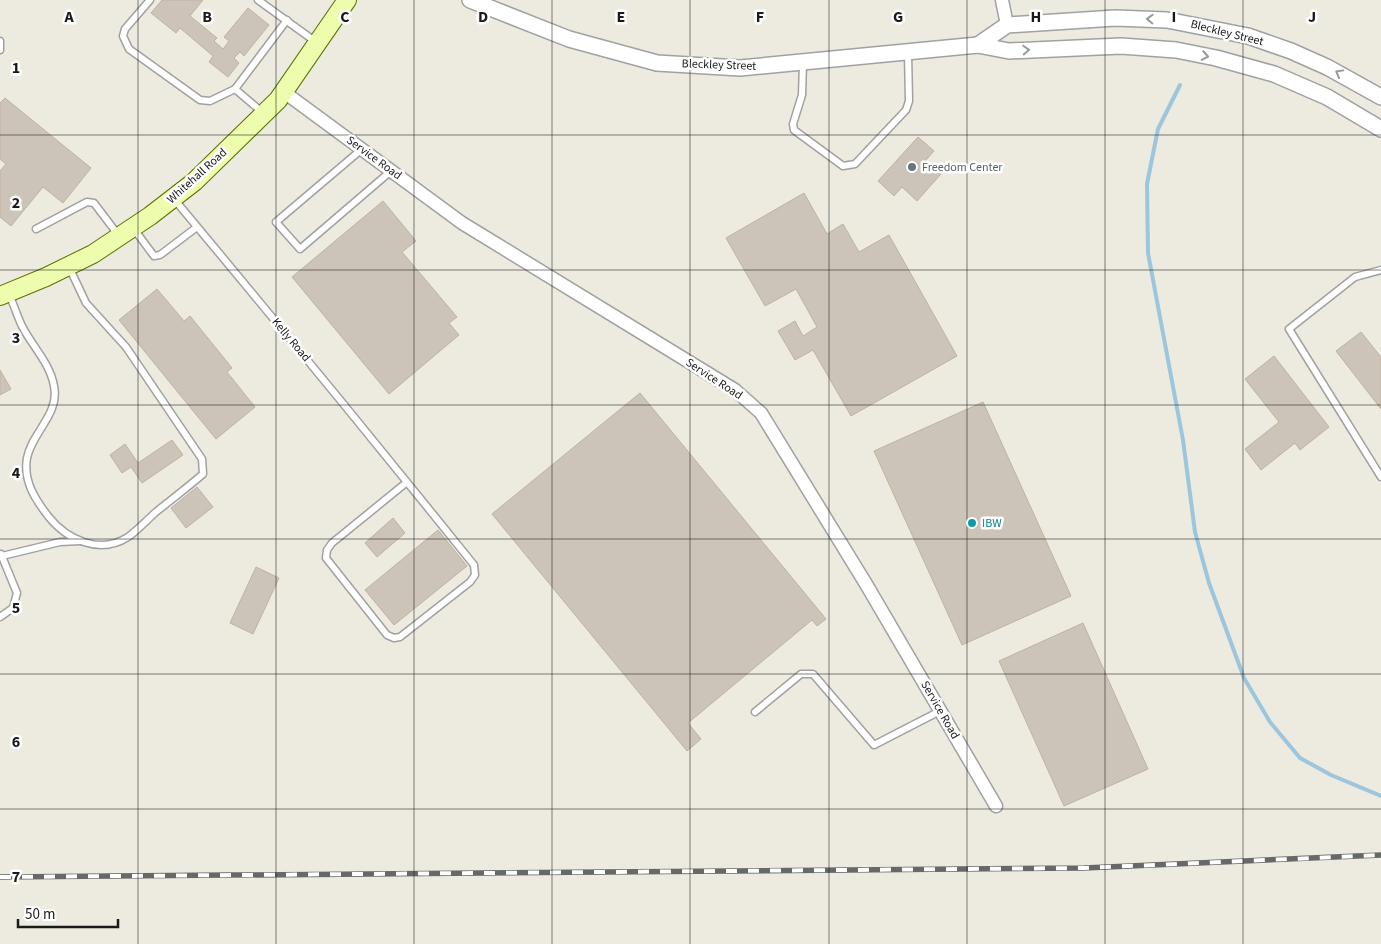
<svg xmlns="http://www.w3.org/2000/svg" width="1381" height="944" font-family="'Source Sans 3',sans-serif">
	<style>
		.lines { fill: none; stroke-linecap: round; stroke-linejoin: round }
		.stream { stroke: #9cc6dd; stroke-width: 4 }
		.building { fill: #ccc4b8; stroke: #bfb2a1 }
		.service-casing { stroke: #a1a1a1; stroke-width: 9 }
		.minor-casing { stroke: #a1a1a1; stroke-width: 15 }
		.tertiary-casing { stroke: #a1a1a1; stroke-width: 18 }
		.secondary-casing { stroke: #587300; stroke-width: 20 }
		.service { stroke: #fff; stroke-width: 6 }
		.minor { stroke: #fff; stroke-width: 12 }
		.tertiary { stroke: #fff; stroke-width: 15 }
		.secondary { stroke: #eefcae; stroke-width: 18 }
		.rail-casing { stroke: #686868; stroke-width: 5.5 }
		.rail { stroke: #fff; stroke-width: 4; stroke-dasharray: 11; stroke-linecap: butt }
		.oneway { stroke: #989898 }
		.grid { fill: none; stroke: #1a1a1a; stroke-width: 1; stroke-opacity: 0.55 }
		.worship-dot { fill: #6b7280; stroke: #fff; stroke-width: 2 }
		.culture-dot { fill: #0f9aa8; stroke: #fff; stroke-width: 2 }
		.labels { text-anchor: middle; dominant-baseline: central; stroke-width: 5; stroke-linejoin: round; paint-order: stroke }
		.street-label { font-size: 12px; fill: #1a1a1a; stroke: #fff }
		.worship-label { font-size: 12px; fill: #5b616d; stroke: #fff; text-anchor: start }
		.culture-label { font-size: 12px; fill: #0d838f; stroke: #fff; text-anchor: start }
		.grid-label { font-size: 16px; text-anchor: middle; font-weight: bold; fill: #1a1a1a; stroke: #fff; stroke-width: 5; stroke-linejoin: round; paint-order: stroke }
	</style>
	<rect width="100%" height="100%" fill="#edeadf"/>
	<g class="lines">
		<polyline class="stream" points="1180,85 1158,129 1147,184 1148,253 1183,440 1195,532 1209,583 1244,678 1270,722 1300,758 1331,775 1381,796"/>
	</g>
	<g class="building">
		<polygon points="162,0 203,0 190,16 217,38 214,41 223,49 229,41 224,37 248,8 269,25 244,56 240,52 234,58 239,63 228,77 209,62 213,56 180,28 176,33 151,13"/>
		<polygon points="5,98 91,168 63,203 43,187 11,226 0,217 0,171 6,164 0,159 0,103"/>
		<polygon points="918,137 934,151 926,160 941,174 917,201 902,187 894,196 878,181"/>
		<polygon points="804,193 827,234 843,224 859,252 889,235 957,356 851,416 813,350 795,360 778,331 795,321 803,336 817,327 796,289 765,306 726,238"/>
		<polygon points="383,201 416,241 402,252 457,317 449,323 459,335 389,394 292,277"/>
		<polygon points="157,289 184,321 190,316 232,368 227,372 255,407 216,439 119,320"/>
		<polygon points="1361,332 1381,357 1381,409 1336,351"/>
		<polygon points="1274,356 1329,427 1300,450 1295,443 1261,470 1245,449 1279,422 1245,379"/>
		<polygon points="0,370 11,389 0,395"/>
		<polygon points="640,393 826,619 817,626 812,620 688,723 701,739 687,751 492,514"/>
		<polygon points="983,402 1071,596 962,645 874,451"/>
		<polygon points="172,440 183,455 142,483 131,467 122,473 110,455 125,444 138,463"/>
		<polygon points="197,487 213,507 186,528 171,508"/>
		<polygon points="393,518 405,533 377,557 365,543"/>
		<polygon points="438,530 467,566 394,625 365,590"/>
		<polygon points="256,567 279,578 253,634 230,623"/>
		<polygon points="1083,623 1148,769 1064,806 999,661"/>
	</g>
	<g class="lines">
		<g class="service-casing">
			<g id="service">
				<polyline points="150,0 125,29 123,36 129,49 200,100 210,101 235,89"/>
				<polyline points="258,0 316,42"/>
				<polyline points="0,41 0,50"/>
				<polyline points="803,63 802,95 793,124 794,130 843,166 855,164 906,110 909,101 908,53"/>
				<polyline points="262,112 235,89 287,20"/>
				<polyline points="362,149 276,222 300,249 391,171"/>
				<path d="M174 199C275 320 375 442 474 565L475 575 470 582 400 637 394 638 387 635 326 558 327 550 332 543 407 482"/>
				<polyline points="36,229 87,202 94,203 119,236"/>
				<polyline points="134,229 154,256 160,255 197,227"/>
				<polyline points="1381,270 1355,277 1289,329 1381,477"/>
				<path d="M9 294C14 305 17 316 22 326 32 346 50 363 54 386 60 414 32 432 27 458 23 481 35 499 48 516 67 540 100 555 128 537 138 530 147 520 156 512 172 499 188 487 203 474L202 459 126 347 86 303 69 267"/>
				<polyline points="2,556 60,542 80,541"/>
				<polyline points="0,617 13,608 17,593 1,554"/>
				<polyline points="755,712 801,674 813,674 874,745 940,711"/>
			</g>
		</g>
		<g class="minor-casing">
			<g id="minor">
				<polyline points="1002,0 1007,25"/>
				<polyline points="284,92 462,223 735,390 761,413 866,584 996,806"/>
			</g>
		</g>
		<g class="tertiary-casing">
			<g id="tertiary">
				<polyline points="470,0 569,39 657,63 740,68 978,45 1009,51 1121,46 1176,50 1216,58 1274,74 1327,97 1381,129"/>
				<polyline points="978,45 1007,25 1115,18 1167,20 1248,36 1291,51 1327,67 1381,97"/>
			</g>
		</g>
		<g class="secondary-casing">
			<polyline id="secondary" points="0,296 46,277 93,254 150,216 194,182 278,100 347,0"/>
		</g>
		<use href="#service" class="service"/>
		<use href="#minor" class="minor"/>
		<use href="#tertiary" class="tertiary"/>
		<use href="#secondary" class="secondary"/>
		<g class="rail-casing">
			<polyline id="rail" points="0,877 1084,868 1381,855"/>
		</g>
		<use href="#rail" class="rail"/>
	</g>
	<defs><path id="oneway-chevron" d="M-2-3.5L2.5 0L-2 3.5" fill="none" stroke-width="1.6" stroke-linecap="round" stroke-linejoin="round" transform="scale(1.25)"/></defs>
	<g class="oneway">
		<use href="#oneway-chevron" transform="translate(1150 19) rotate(-178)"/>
		<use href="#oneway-chevron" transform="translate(1026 50) rotate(-3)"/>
		<use href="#oneway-chevron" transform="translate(1205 56) rotate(10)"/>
		<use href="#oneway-chevron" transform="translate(1339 73) rotate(-151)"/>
	</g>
	<path class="grid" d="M138 0V944M276 0V944M414 0V944M552 0V944M690 0V944M829 0V944M967 0V944M1105 0V944M1243 0V944M0 135H1381M0 270H1381M0 405H1381M0 539H1381M0 674H1381M0 809H1381"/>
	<circle class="worship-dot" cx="912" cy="167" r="5"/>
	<circle class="culture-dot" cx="972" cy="523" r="5"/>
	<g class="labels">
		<g class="street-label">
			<text transform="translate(1227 33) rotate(14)">Bleckley Street</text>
			<text transform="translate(719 65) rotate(2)">Bleckley Street</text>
			<text transform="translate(374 158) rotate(36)">Service Road</text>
			<text transform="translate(197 176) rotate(-42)">Whitehall Road</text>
			<text transform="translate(291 340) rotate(50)">Kelly Road</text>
			<text transform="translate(714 379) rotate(33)">Service Road</text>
			<text transform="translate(940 710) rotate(60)">Service Road</text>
		</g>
		<g class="worship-label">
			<text x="922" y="167">Freedom Center</text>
		</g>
		<g class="culture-label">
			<text x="982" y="523">IBW</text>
		</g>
	</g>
	<g class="grid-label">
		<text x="69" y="22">A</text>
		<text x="207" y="22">B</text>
		<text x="345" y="22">C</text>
		<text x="483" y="22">D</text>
		<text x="621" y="22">E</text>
		<text x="760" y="22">F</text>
		<text x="898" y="22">G</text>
		<text x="1036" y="22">H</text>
		<text x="1174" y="22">I</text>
		<text x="1312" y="22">J</text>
		<text x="16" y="73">1</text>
		<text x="16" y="208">2</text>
		<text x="16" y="343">3</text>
		<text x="16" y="478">4</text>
		<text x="16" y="613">5</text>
		<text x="16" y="747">6</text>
		<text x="16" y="882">7</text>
	</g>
	<path d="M18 919v8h100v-8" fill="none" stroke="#1a1a1a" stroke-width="2.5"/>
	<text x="25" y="919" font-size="15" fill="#1a1a1a" stroke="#ffffff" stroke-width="4" paint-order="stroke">50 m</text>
</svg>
